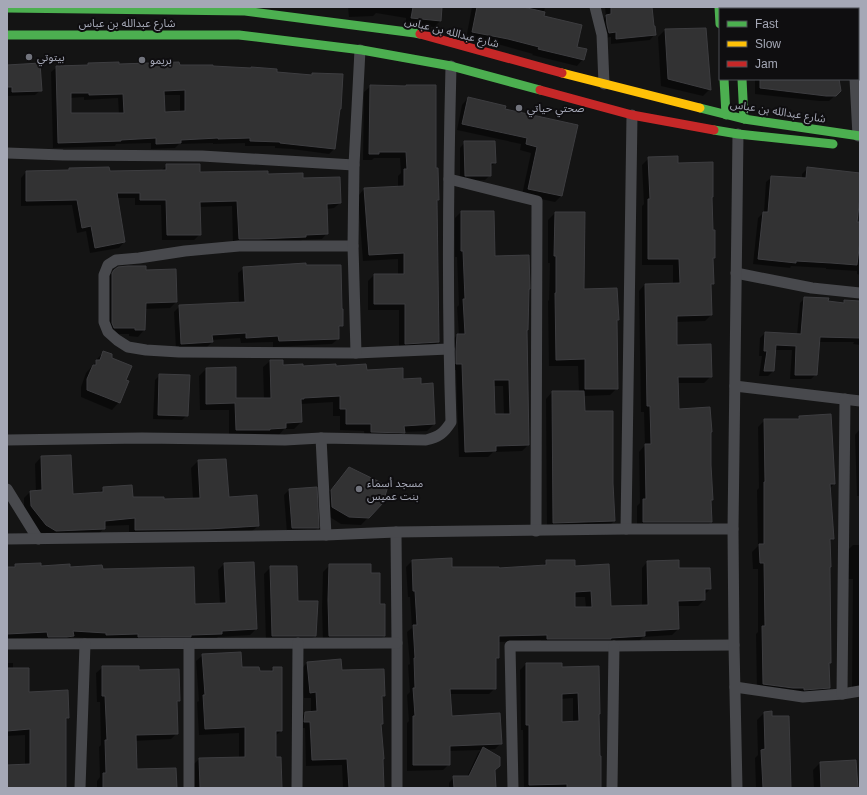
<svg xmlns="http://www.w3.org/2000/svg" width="867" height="795" font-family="Arial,'Noto Sans Arabic',sans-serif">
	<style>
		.shadow { fill: #0007; fill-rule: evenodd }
		.building { fill: #323233; stroke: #3d3d40; fill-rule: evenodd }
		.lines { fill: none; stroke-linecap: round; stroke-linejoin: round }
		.street { stroke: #48494d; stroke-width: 11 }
		.fast { stroke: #4caf50; stroke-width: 9 }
		.slow { stroke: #ffc107; stroke-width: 9 }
		.jam { stroke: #c62828; stroke-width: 9 }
		.poi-dot { fill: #72747d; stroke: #0f0e10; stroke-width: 1.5 }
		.labels { text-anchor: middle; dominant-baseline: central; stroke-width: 4; stroke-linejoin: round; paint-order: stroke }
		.street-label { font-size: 11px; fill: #a5a8b6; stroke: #0f0e10 }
		.poi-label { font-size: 11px; fill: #a5a8b6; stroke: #0f0e10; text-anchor: start }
	</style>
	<rect width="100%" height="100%" fill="#141414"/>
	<g class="shadow">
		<polygon points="292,7 306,7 305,8"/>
		<polygon points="348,7 441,7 440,21 434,27 406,24 406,18 376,13 373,16 349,17"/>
		<polygon points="472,7 545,7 543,17 576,48 583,59 577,66 532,55 533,54 501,45 466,39"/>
		<polygon points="605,7 651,7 655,34 650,40 611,44 611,37 604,38 601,21 606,16"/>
		<polygon points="747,7 833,7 834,9 747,9"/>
		<polygon points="857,7 860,7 860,19 859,19"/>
		<polygon points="665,30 710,89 703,96 661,86 658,37"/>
		<path d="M118 65 212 67 310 76 312 74 340 109 339 110 334 149 329 154 292 149 275 148V146H245V143L213 144V143L179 144 175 148 151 149V143L116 144 115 146 53 148 51 72 57 67ZM163 95H180V112L164 113ZM84 97V100L118 98 119 114H70V98Z"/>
		<polygon points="7,66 41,90 35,95 7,96"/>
		<polygon points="755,79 839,79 840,91 829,101 819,101 755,94"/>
		<polygon points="371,86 435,169 438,200 436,201 438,342 432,348 399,350 399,310 368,310 368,281 374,275 398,275 398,259 363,261 358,196 364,189 398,188 398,176 401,173 400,158 374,158 372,160 363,160 364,92"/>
		<polygon points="468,98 504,110 576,126 561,196 555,202 522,195 531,153 520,150 521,144 457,130 462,105"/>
		<polygon points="465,142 495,163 490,167 490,175 485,180 460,181 460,148"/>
		<polygon points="649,158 677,164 711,198 714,258 712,259 713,284 710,286 711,315 705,321 676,322 676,346 711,376 704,383 677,383 678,410 710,432 712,499 710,501 711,522 704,528 637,528 637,506 640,503 639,452 645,445 644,412 641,412 639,291 645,284 673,284 673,265 642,265 642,206 644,204 642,165"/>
		<polygon points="167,165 199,173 267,175 302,179 340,203 334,208 327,209 327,233 322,239 302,240 300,242 233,244 232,206 199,207 200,234 194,240 162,240 161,205 135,205 135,198 117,198 124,242 119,248 90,253 86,231 77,233 72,205 21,206 21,178 26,172 109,172 161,171"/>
		<polygon points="808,168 860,174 860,188 856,223 860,223 860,275 857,274 857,271 826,269 826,268 791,266 790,268 753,264 758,218 764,212 766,182 772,177 802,179 802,174"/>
		<path d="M461 212 494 257 526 331 528 445 522 451 493 452 488 457H459L456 370H451V342L457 335H459L457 307 459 305 457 257H455V218ZM493 386H503L504 415H494Z"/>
		<polygon points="555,213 583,290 618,320 616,321 617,388 610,395 583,396 584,412 612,483 614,521 607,528 547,529 546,399 552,392 579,392 578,366 549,366 548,301 549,300 550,263 548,263 548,220"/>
		<polygon points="305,266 342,325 338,330 338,339 332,344 273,347 273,342 241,343 240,338 212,340 212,342 206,348 176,349 174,312 180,306 239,303 238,273 244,268"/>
		<polygon points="114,271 145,271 176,302 170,308 145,309 144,330 138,337 129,336 129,334 107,334 107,277"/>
		<polygon points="805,298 827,302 842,303 845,301 860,308 860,345 853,344 854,342 819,342 816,374 811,379 790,379 792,350 775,350 773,371 768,376 759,376 762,356 759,356 760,338 765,333 797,335 800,303"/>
		<polygon points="104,352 111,359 125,380 119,402 112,410 81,397 81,387 86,373 95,363 97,359"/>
		<polygon points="270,361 282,366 302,367 335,367 366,371 420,385 434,424 427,431 404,432 397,439 365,438 364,431 340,430 340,416 333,416 333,402 301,404 301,422 294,429 284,429 279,435 229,437 229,410 200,410 199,376 206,369 235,368 235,399 264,399 263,367"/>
		<polygon points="160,375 187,415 182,420 153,419 155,380"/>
		<polygon points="799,417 834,484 829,489 833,539 829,542 830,663 828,665 829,688 822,694 757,691 756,634 758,632 758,569 753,569 752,552 758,546 757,490 759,488 758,427 765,420 796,420"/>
		<polygon points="860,429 860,496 857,496 855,435"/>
		<polygon points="41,457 72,495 98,493 104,488 132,498 163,500 193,499 191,468 198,461 226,460 228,498 258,526 251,532 129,537 129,525 104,526 104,528 98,535 49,537 40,532 24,513 24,498 30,492 36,492 35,464"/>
		<polygon points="349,468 382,503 361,525 341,524 325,514 324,498 342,475"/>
		<polygon points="289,490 318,528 312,533 287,533 284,495"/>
		<polygon points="853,545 860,545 860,687 852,687 853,579 848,579 847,551"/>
		<path d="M412 561 451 568 498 569 541 567 547 561 574 567 610 607 642 606V568L647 562 678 569 710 589 704 595V600L698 606H677L678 629 672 635 643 637 638 642 541 645V640L498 642V658L495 660V688L489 694H450L451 717 501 743 495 749 486 750 499 766 495 770V788H449V783L454 777H467L478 753 481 750 449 751V764L443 770 407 771V723L409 721 407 695 410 692 408 665 410 664 407 632 412 628 410 597H408L406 567ZM574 597H585L586 608H574Z"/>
		<polygon points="224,564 256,629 250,635 218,637 215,639 100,639 71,637 66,642 42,643 41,638 9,639 7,641 7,568 12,568 15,565 40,567 102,570 194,605 220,604 218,570"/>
		<polygon points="330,565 370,574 379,605 384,636 377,642 323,642 322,608 323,572"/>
		<polygon points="271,567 297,602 315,636 308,642 266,642 264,574"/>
		<polygon points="203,655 241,668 259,672 269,672 273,668 281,731 275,736 275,758 281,788 193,788 193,765 199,759 239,758 239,733 199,735 197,702 199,701 196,661"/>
		<polygon points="7,663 13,663 13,669 28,693 68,718 65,721 65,788 7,788 7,766 25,765 25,735 7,736"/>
		<polygon points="307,663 341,671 384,696 381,698 382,723 380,726 383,759 382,760 383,788 340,788 343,788 342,765 306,766 305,728 299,728 299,719 305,713 311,713 311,698 304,698 301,669"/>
		<path d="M526 664H561V668L598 714 600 788H524L523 730H521L520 670ZM573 698V722L561 723V699Z"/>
		<polygon points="103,667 138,671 179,701 176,703 177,733 171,739 135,741 136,770 175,788 97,788 97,781 100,777 99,747 101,745 100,702 97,702 96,673"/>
		<polygon points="764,713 771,717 790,788 756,788 755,758 758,755 757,720"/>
		<polygon points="820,763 857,788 814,788 813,770"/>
	</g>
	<g class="building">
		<polygon points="413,7 442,7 441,21 411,18"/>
		<polygon points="477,7 523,7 545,12 544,16 582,25 577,47 587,49 584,60 538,49 539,47 508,39 472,32"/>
		<polygon points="611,7 652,7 654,26 655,26 656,35 616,39 616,32 609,33 607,25 606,15 611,14"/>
		<polygon points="706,28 711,90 668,79 665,29"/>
		<path d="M119 62V64L179 62 180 65H213V66L251 68V67L277 69V72L312 75V73L343 74 341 109H340L335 149 298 145 280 143V142L250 141V138L218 139V138L181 140V143L156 144V138L121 140V141L58 143 56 66 88 65V63ZM185 90V111L165 112 164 91ZM71 93H89V95L123 94 124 113H71Z"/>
		<polygon points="40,63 42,91 12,92 12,87 7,87 7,65"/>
		<polygon points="760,79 839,79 841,91 836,96 826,96 760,88"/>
		<polygon points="370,85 406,86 406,85 436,85 436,168 438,168 439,200 437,200 439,342 405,344 405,304 374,304 374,274 404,274 404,253 369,255 364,188 404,186 404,169 407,169 406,152 379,152 379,154 369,154"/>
		<polygon points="468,97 506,106 505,109 578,125 562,196 528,189 537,147 526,144 527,138 462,124"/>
		<polygon points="464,141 495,141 496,163 491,163 491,176 465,176"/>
		<polygon points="678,156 678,163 713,162 713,197 712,197 713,230 715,230 715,258 713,258 714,284 711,284 712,315 677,316 677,345 711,344 712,377 678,377 679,409 710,407 712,432 711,432 711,465 713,500 711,500 712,522 643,522 643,499 646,499 645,444 651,444 650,406 647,406 645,284 680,283 679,259 648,259 648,199 650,199 648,157"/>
		<polygon points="166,164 200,164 200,172 268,171 268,174 303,173 303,178 340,177 341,203 327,204 328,234 306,235 306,237 259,239 239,239 237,201 200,202 201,235 167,235 166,200 140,200 140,193 117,193 125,242 95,248 91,226 82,228 77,200 26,201 26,171 69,170 69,168 109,167 110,171 166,170"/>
		<polygon points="807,167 860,173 860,197 857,222 860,222 860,240 857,265 831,263 796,261 796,263 758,259 763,212 768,212 771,176 806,178"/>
		<path d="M461 211H494L495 256 529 255 530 289H529L528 330H527L529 445 496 446V451L465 452 462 364H456V351L457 334H465L463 299H465L463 251H461ZM494 380H509L510 414H495Z"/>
		<polygon points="555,212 585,212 584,289 617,288 619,320 617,320 618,389 585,389 585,359 556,360 555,293 556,293 556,256 554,256"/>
		<polygon points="306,263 306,265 341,265 342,309 343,309 343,326 339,326 339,339 279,341 278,336 246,338 246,333 212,335 213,342 181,344 179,305 245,302 243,267"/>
		<polygon points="128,266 146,266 146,270 176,269 177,302 146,303 145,330 135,330 135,328 114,328 112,323 112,273 114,270 118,267"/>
		<polygon points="804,297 829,298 828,301 844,303 844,300 860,301 860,338 820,337 817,375 795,375 796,346 776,345 774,371 764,371 767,351 764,351 765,332 801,334"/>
		<polygon points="103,351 112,354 112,358 132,366 126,380 129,381 120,403 87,390 87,379 93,365 96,365 96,360 100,360"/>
		<polygon points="270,360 283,360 283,365 303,364 303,366 336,364 336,366 366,364 367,370 403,368 403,379 421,378 421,384 433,383 435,424 404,426 405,433 371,432 371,424 346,424 346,409 340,409 340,396 304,398 304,399 301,399 302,422 286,423 286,428 270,429 270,430 236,430 235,403 206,404 206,368 236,367 236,398 271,398"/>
		<polygon points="159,374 190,375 188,416 158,415"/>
		<polygon points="552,391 584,391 585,411 613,411 613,483 615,521 553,523"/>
		<polygon points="831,414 835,484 830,484 834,539 830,539 831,567 830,567 831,663 829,663 830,688 804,690 804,688 793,688 763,684 762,626 765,626 764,563 760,563 759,544 764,544 764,482 765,482 764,419 799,419 799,416"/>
		<polygon points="71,455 73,494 103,492 103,487 132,485 133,497 164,497 164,499 200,498 198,460 226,459 229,497 257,495 259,526 209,529 135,530 135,518 105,521 105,529 56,531 46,525 31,506 30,491 42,490 41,456"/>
		<polygon points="349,467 388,486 383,503 369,518 349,517 332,507 331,490"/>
		<polygon points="317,487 319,528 292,528 289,489"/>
		<path d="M452 558V567H499V568L546 565V560H575V566L609 564 611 606 648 605 647 561 679 560V568H710L711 589H705V600L678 601 679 629 645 631V636L611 638V639H547V635L499 636V658H496V689H450L452 716 500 713 502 744 450 746V765H413V716H415L413 688H415L414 658H415L413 625H417L415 591H413L412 560ZM591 591 592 607H575V592Z"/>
		<polygon points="254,562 257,629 222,631 222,634 191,635 191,637 138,637 138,634 106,635 106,633 73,631 74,636 67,637 48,637 47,632 7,634 7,567 15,567 15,564 41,563 41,566 70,564 70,567 102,565 103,569 194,567 195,604 226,603 224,563"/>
		<polygon points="329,564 371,564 371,573 380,573 380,604 385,604 385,636 329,636 328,600"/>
		<polygon points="270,566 297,566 298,601 318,601 316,636 272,636"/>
		<polygon points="241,652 242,667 259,667 260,671 273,671 273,667 282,667 282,731 276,731 276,757 281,757 282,788 200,788 199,758 245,757 245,727 205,729 203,695 205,695 202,654"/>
		<polygon points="341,659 342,670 384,669 385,696 382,696 383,724 381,724 384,759 383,759 384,788 349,788 347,759 312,760 310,722 304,722 305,712 317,711 316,692 310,693 307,662"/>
		<path d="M526 663H562V667L599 666 600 714H599L600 756H601V788H567V784L529 785V725H526ZM578 693 579 721 562 722V694Z"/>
		<polygon points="102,666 139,666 139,670 179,669 180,701 177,701 178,734 136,735 137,769 176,768 177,788 103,788 103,773 106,773 105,740 107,740 105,696 102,696"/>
		<polygon points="7,668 29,668 29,692 68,690 69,718 66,718 66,788 7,788 7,765 30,764 30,729 7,731"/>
		<polygon points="772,711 772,716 789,716 791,788 763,788 761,750 765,749 764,712"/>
		<polygon points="483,747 500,757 500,766 495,770 496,788 454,788 453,776 469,776"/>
		<polygon points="856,760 858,788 821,788 820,762"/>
	</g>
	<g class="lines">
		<g class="street">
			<polyline points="595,7 602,35 604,84"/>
			<polyline points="850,7 850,9"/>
			<polyline points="858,18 860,18"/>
			<polyline points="855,79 858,136"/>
			<polyline points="7,153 63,155 202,156 354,165"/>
			<polyline points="449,179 537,201 536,531"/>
			<polyline points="353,246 239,246 185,251 139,258 116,260 108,265 104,275 104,322 108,332 117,340 128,347 146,350 179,352 356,353 449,349"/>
			<polyline points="736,273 812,288 860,293"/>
			<polyline points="356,353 353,246 354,165 360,50"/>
			<polyline points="735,386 860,401"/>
			<polyline points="321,438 326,535"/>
			<path d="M7 440 142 438 285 440 321 438 426 440C439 437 444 433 451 422 447 303 448 185 451 66"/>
			<polyline points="7,489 38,539"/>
			<polyline points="626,529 632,115"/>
			<polyline points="396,532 397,643 397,788"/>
			<polyline points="7,539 326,535 396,532 626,529 733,529"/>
			<polyline points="7,644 397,643"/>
			<polyline points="189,644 189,788"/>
			<polyline points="735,687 803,697 842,694 860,691"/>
			<polyline points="842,694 845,399"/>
			<polyline points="80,788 85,644"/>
			<polyline points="297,788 298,643"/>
			<polyline points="513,788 510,646 614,646 734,645"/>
			<polyline points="612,788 614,646"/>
			<polyline points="737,788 734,645 733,529 738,134"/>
		</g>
		<g class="fast">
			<polyline points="719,7 720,24"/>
			<polyline points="7,8 245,11 415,33 420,34"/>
			<polyline points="7,35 239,35 362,50 451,66 540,90"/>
			<polyline points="724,79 726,115"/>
			<polyline points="742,79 744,119"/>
			<polyline points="700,108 744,119 860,136"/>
			<polyline points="714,130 738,134 833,144"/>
		</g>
		<polyline class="slow" points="562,73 700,108"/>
		<g class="jam">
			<polyline points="738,7 738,9"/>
			<polyline points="420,34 562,73"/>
			<polyline points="540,90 632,115 714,130"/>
		</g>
	</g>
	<g class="poi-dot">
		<circle cx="29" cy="57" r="4"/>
		<circle cx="142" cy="60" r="4"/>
		<circle cx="519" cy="108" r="4"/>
		<circle cx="359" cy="489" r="4"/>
	</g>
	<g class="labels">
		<g class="street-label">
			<text x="127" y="23">شارع عبدالله بن عباس</text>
			<text transform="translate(452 32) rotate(14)">شارع عبدالله بن عباس</text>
			<text transform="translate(778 111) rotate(9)">شارع عبدالله بن عباس</text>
		</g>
		<g class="poi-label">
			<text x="37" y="57">بيتوتي</text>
			<text x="150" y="60">بريمو</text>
			<text x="527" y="108">صحتي حياتي</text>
			<text x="367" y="483">مسجد أسماء<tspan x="367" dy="13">بنت عميس</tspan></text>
		</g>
	</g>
	<rect width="867" height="795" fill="none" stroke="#a5a8b6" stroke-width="16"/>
	<rect x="719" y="8" width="140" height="72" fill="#0f0e10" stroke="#4b4c52"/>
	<rect x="727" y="21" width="20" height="6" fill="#4caf50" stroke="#4b4c52"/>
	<text x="755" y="28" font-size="12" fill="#a5a8b6">Fast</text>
	<rect x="727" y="41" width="20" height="6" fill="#ffc107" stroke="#4b4c52"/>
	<text x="755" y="48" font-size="12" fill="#a5a8b6">Slow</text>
	<rect x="727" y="61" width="20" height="6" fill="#c62828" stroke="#4b4c52"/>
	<text x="755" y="68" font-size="12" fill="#a5a8b6">Jam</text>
</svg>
